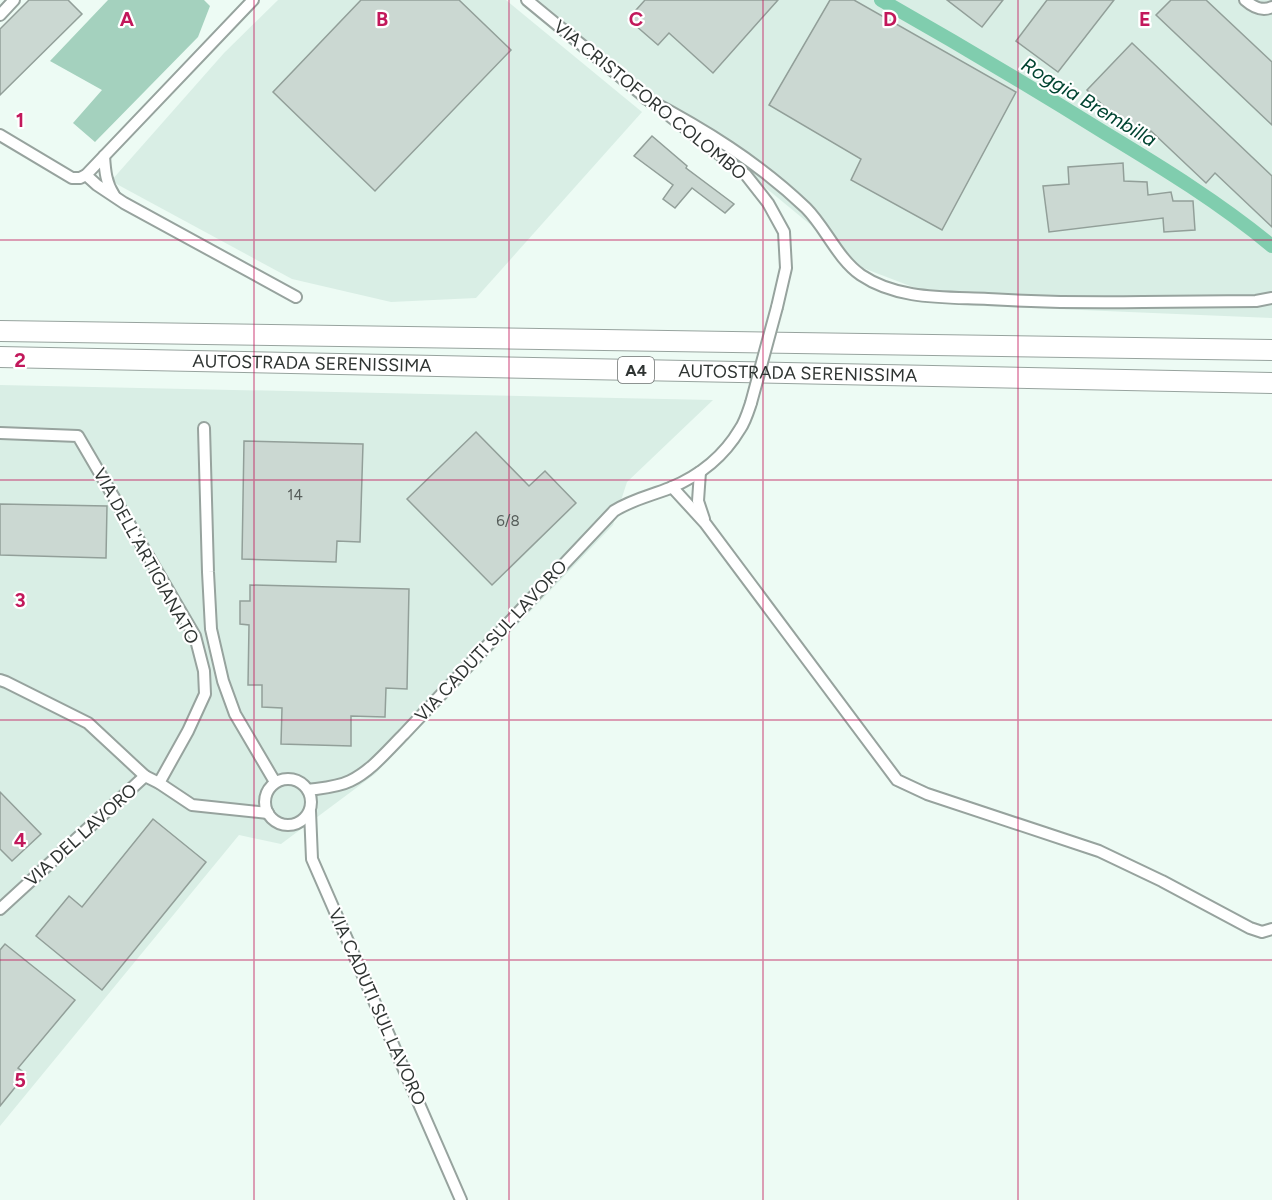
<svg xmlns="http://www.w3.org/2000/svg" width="1272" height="1200" font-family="Figtree,sans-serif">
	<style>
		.built { fill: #d9eee5 }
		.green { fill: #a4d1be }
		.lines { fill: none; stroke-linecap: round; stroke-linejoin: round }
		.canal { stroke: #80cdae; stroke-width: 14 }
		.building { fill: #cbd8d2; stroke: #929f99; stroke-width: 1.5 }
		.street-casing { stroke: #97a39e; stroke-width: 14 }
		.highway-casing { stroke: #97a39e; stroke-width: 22 }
		.street { stroke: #fff; stroke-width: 10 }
		.highway { stroke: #fff; stroke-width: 20 }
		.street-bridge-casing { stroke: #97a39e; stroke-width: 14; stroke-linecap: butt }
		.street-bridge { stroke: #fff; stroke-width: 10 }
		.grid { fill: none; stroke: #c2185b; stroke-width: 1.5; stroke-opacity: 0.55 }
		.labels { text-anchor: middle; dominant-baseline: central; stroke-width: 4.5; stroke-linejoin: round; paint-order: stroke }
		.number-label { font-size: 15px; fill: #565d5a }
		.shield { fill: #fff; stroke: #6d7170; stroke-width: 1.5 }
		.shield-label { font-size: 16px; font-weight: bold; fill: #2f3432 }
		.street-label { font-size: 18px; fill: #2f3432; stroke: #fff }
		.water-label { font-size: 20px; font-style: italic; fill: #004431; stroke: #fff }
		.grid-label { font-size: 20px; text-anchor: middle; font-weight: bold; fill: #c2185b; stroke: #fff; stroke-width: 4.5; stroke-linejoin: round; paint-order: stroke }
	</style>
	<rect width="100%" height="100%" fill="#edfbf4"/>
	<g class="built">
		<polygon points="278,0 506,0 642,112 476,298 391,302 292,279 111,181 224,53"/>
		<polygon points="538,0 1272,0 1272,318 960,305 863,268"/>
		<polygon points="0,385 713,400 627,482 613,525 375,774 281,844 239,835 0,1126"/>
	</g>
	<polygon class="green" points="108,0 204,0 210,6 198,37 95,142 73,123 102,90 50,61"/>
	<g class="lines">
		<path class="canal" d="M881 0C957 43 1031 87 1105 133 1163 168 1220 203 1272 246"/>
	</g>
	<g class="building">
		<polygon points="29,0 68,0 82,14 0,95 0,29"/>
		<polygon points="361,0 459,0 511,50 375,191 273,92"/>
		<polygon points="645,0 778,0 713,73 669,33 658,45 628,19"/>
		<polygon points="830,0 854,0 1016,92 942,230 851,180 861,159 769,105"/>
		<polygon points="947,0 1003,0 982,27"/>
		<polygon points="1047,0 1114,0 1058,72 1016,41"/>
		<polygon points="1171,0 1206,0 1272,62 1272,125 1156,15"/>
		<polygon points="1132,43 1272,176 1272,227 1215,173 1206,183 1151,131 1141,142 1087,90"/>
		<polygon points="652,136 687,166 686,168 734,204 725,213 692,188 675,208 663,199 673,185 634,156"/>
		<polygon points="1123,163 1124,181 1147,182 1148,195 1171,192 1173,201 1193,201 1195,230 1164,232 1163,218 1049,232 1043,186 1069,184 1068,167"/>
		<polygon points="476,432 529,486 545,471 576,503 492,585 407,499"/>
		<polygon points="244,441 363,444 360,542 337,541 336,562 242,559"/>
		<polygon points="0,504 107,506 106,558 0,555"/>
		<polygon points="250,585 409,589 407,689 386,688 385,717 351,716 351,746 281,744 282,708 262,707 262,685 248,685 249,625 240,624 240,601 250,601"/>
		<polygon points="0,792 41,834 12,861 0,849"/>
		<polygon points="153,819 206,862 102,990 36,936 69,896 82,907"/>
		<polygon points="5,944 75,1000 18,1068 26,1074 0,1106 0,950"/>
	</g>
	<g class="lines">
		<g class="street-casing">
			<g id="street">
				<polyline points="527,0 651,102"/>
				<path d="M1245 0C1253 7 1262 12 1272 7"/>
				<polyline points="0,15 14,0"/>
				<path d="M645 98C704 129 758 162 806 208 826 228 837 258 861 275 898 300 945 297 988 299 1040 302 1091 303 1143 302 1181 302 1218 301 1256 301L1272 298"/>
				<polyline points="671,117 746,175 768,203 784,232 786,268 777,307"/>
				<polyline points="0,135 72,178 80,178 86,175 253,0"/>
				<path d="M104 156C105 171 106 183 114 195"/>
				<polyline points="86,175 97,185 124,203 296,297"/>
				<polyline points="204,428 208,572 211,629 223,681 235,714 275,782"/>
				<polyline points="0,433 78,436 195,636 204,671 205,694 188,731 159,783"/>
				<polyline points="700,472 698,501 704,519"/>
				<polyline points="672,487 705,523 897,780 927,794 1099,851 1162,881 1250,928 1262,932 1272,929"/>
				<polyline points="0,680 6,682 88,723 145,776"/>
				<circle cx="288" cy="802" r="23"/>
				<path d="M308 790C322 788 338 787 350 781 371 771 388 750 404 734L614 511C633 499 650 496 670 488 699 476 724 456 740 429 745 422 748 412 751 403"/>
				<polyline points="310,811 312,859 461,1200"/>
				<polyline points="0,909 145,776 159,783 192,805 268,813"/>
			</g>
		</g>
		<g class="highway-casing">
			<g id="highway">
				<polyline points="0,331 1272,350"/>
				<path id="s1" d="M0 357 1272 383"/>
			</g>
		</g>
		<use href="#street" class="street"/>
		<use href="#highway" class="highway"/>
		<g class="street-bridge-casing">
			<polyline id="street-bridge" points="751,403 777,307"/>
		</g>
		<use href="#street-bridge" class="street-bridge"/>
	</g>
	<path class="grid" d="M254 0V1200M509 0V1200M763 0V1200M1018 0V1200M0 240H1272M0 480H1272M0 720H1272M0 960H1272"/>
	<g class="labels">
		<g class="number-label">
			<text x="295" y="495">14</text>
			<text x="508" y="521">6/8</text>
		</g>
		<rect class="shield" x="618" y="357" width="36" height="26" rx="4.5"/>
		<g class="shield-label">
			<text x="636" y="370">A4</text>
		</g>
		<g class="street-label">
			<text transform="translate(650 100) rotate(39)">VIA CRISTOFORO COLOMBO</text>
			<text stroke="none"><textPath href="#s1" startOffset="312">AUTOSTRADA SERENISSIMA</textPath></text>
			<text stroke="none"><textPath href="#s1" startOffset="798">AUTOSTRADA SERENISSIMA</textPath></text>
			<text transform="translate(146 556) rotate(61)">VIA DELL'ARTIGIANATO</text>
			<text transform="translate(491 641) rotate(-47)">VIA CADUTI SUL LAVORO</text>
			<text transform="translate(81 835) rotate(-42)">VIA DEL LAVORO</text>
			<text transform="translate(377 1007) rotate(66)">VIA CADUTI SUL LAVORO</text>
		</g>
		<g class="water-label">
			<text transform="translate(1089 102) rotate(31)">Roggia Brembilla</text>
		</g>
	</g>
	<g class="grid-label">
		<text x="127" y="26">A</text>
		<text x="382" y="26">B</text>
		<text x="636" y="26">C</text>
		<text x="890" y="26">D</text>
		<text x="1145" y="26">E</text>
		<text x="20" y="127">1</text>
		<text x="20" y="367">2</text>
		<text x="20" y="607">3</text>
		<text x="20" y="847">4</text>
		<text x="20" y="1087">5</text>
	</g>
</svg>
